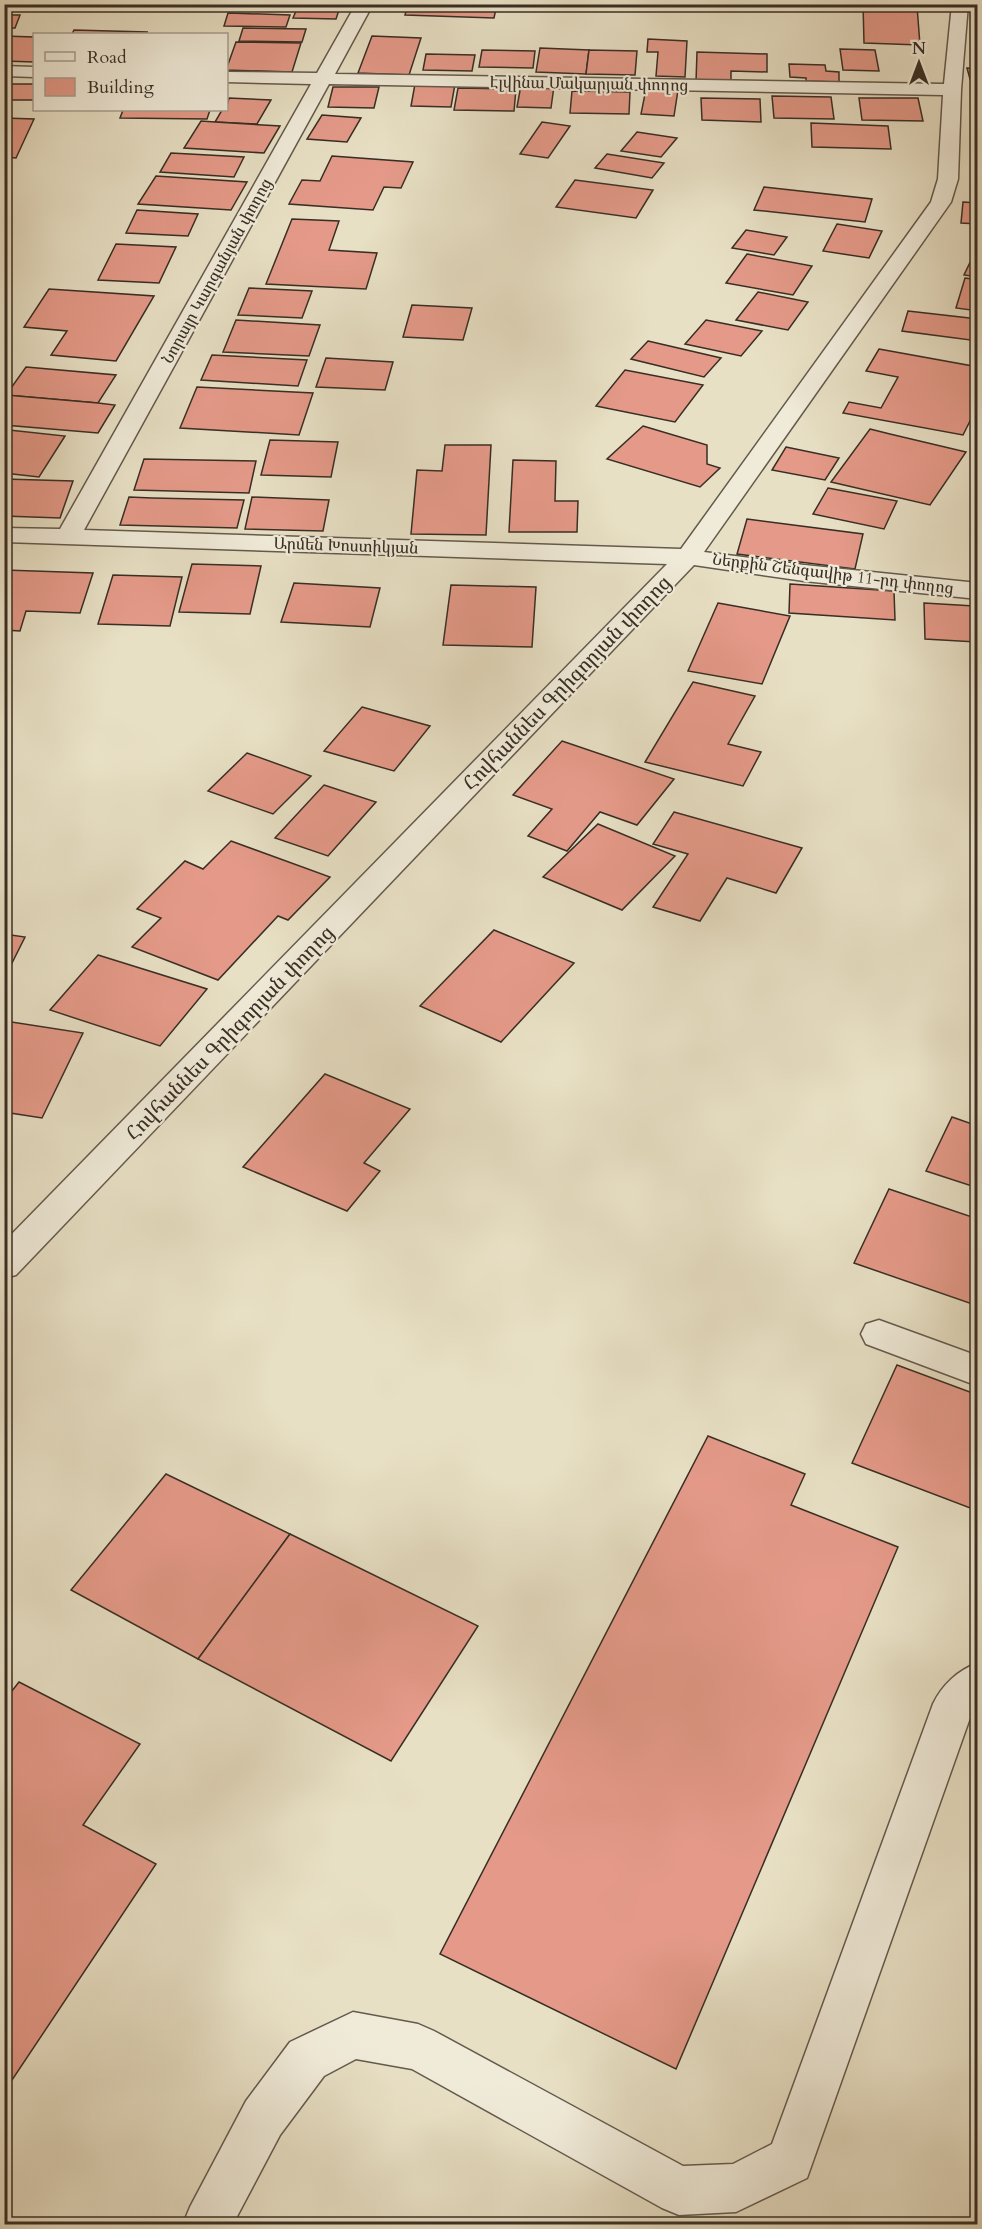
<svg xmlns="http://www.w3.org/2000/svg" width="982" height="2229" font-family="Cardo,'Noto Serif Armenian',serif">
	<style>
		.building { fill: #e59a89; stroke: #382e25; stroke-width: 1.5 }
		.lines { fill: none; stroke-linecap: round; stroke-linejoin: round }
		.service-casing { stroke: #645a4d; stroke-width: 3 }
		.minor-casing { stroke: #645a4d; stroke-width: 3 }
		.service { fill: #f0ebd9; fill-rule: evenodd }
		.minor { fill: #f0ebd9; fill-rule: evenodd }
		.labels { text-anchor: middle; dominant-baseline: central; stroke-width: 4.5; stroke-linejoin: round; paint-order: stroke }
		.far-street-label { font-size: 16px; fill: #382e25; stroke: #f0ebd9 }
		.street-label { font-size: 20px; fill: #382e25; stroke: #f0ebd9 }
	</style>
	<rect width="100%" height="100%" fill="#e8e0c5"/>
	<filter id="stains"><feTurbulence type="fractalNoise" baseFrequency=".00333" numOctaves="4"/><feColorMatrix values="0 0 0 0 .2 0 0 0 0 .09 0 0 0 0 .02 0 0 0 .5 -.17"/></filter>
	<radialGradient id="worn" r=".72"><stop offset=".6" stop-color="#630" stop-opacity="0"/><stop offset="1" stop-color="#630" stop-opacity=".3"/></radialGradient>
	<g class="building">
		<polygon points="299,4 341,4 336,19 293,18"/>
		<polygon points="408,4 497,4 494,18 405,15"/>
		<polygon points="863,4 917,6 920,45 864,43"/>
		<polygon points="228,13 290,15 286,27 224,26"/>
		<polygon points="4,15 20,15 15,28 4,28"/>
		<polygon points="243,28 306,29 302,42 239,41"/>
		<polygon points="74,30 147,32 146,34 72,34"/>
		<polygon points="4,36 34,37 34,62 4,61"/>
		<polygon points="372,36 421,38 409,75 358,73"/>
		<polygon points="648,39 687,41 685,77 656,76 658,52 647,52"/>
		<polygon points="236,42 301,43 292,72 226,70"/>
		<polygon points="540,48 589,50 586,74 536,72"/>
		<polygon points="840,49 875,50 879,71 843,70"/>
		<polygon points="482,50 535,51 533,68 479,67"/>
		<polygon points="589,50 637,51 635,75 586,74"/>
		<polygon points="697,52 767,54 767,72 731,71 731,83 696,82"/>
		<polygon points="426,54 475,55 472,71 423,70"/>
		<polygon points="789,64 825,65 826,71 839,72 839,82 806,81 806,78 790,77"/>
		<polygon points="967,68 978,69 978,79 970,79"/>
		<rect x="4" y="84" width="30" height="16"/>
		<polygon points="415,84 455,84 451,107 411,106"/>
		<polygon points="521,85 554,86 551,108 517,107"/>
		<polygon points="333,87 379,87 374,108 328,107"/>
		<polygon points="458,88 516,89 514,111 454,110"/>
		<polygon points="646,89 678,90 674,116 641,114"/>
		<polygon points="572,91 630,92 629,114 570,113"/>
		<polygon points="772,96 831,97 834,119 774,118"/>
		<polygon points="229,98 271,100 257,124 215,122 222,110 226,110"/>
		<polygon points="701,98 760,99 761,122 702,120"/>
		<polygon points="859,98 918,98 923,121 862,120"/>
		<polygon points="123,110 210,110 207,119 120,118"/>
		<polygon points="322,115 361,118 347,142 307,139"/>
		<polygon points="4,118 34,119 16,158 4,157"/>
		<polygon points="201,121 215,122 280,126 264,153 184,148"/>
		<polygon points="542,122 570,126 548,158 520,154"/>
		<polygon points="811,123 888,126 891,149 812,147"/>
		<polygon points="637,132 677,138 661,157 621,151"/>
		<polygon points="171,153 244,157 234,177 160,172"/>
		<polygon points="607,154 664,163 652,178 595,168"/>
		<polygon points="332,156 413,162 401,188 384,187 373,210 289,204 302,180 320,181"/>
		<polygon points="156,176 247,182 231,210 138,204"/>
		<polygon points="575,180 653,190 636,218 556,207"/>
		<polygon points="764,187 872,199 865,222 754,210"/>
		<polygon points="963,202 978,203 978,224 961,223"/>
		<polygon points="137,210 198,214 188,236 126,233"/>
		<polygon points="292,219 339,221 329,250 377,253 366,289 266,284"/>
		<polygon points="837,224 882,231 869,258 823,251"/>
		<polygon points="746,230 787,237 774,255 732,248"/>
		<polygon points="116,244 176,247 159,283 98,280"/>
		<polygon points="976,250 978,277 964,275"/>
		<polygon points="747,254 812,266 793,295 726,283"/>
		<polygon points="965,278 978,280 978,311 956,308"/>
		<polygon points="249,288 312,291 302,318 238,315"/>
		<polygon points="49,289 154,296 116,361 51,355 67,331 24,327"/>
		<polygon points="758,292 808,302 788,330 736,320"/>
		<polygon points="412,305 472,308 463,340 403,337"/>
		<polygon points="908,311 978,319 978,341 902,331"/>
		<polygon points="236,320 320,325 309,356 223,352"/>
		<polygon points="706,320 762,331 741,356 685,344"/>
		<polygon points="648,341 721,358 704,377 631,359"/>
		<polygon points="879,349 978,367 978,405 963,435 843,413 849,402 881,408 898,377 866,371"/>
		<polygon points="212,355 307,360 298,386 201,380"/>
		<polygon points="326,358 393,362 385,390 316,387"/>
		<polygon points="26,367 116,375 98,403 6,395"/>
		<polygon points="625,370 703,385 675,422 596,406"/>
		<polygon points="197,387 313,393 299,435 180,428"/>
		<polygon points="6,395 98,403 115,405 98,433 4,425"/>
		<polygon points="643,426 707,445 707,464 720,468 700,487 607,459"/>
		<polygon points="870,429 890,434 966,452 930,505 831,482"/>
		<polygon points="9,430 65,436 39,477 4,473 4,438"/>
		<polygon points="270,440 338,442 331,477 261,475"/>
		<polygon points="445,445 491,445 486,535 411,534 417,470 442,471"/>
		<polygon points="786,447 839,458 825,480 772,470"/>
		<polygon points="144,459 256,461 249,493 134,490"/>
		<polygon points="513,460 556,461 555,501 578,501 577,532 509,532"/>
		<polygon points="4,479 73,481 60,518 4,516"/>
		<polygon points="828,488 897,501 884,529 813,514"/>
		<polygon points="129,497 152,498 244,500 237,528 120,525"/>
		<polygon points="252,497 329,500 323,531 245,529"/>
		<polygon points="747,519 863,534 855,569 737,554"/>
		<polygon points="192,564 261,566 250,614 179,612"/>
		<polygon points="4,570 93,573 80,613 26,611 20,631 4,630"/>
		<polygon points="113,575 182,577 170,626 98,624"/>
		<polygon points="294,583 380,588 370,627 281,622"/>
		<polygon points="790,584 894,591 895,620 789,613"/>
		<polygon points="451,585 536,587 532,647 443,645"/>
		<polygon points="718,603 790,616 762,684 688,671"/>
		<polygon points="924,603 974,606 976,642 925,639"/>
		<polygon points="693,682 755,696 728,744 761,752 743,786 645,762"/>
		<polygon points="362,707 430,726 394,771 324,751"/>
		<polygon points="562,741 674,779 637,825 600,812 567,851 528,836 552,809 513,795"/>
		<polygon points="247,753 311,776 273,814 208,791"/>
		<polygon points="324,785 376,802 328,856 275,838"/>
		<polygon points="674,812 802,848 776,893 727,878 700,921 653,907 688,854 653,844"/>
		<polygon points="598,824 675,856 622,910 543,877"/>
		<polygon points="231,841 330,877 288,920 278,916 218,980 132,947 161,918 137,909 185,861 203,869"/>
		<polygon points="494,930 574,963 501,1042 420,1006"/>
		<polygon points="4,934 25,937 4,979"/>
		<polygon points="98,955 207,989 160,1046 50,1010"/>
		<polygon points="5,1021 83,1033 42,1118 4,1112"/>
		<polygon points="325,1074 410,1109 364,1163 380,1171 347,1211 243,1167"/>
		<polygon points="952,1117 978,1126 978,1188 926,1171"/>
		<polygon points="889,1189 978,1219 978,1306 854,1263"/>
		<polygon points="897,1365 978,1395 978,1511 852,1463"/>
		<polygon points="708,1436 805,1474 791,1505 898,1547 676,2069 440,1954"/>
		<polygon points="166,1474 290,1534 198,1659 71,1590"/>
		<polygon points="290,1534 478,1626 391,1761 198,1659"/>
		<polygon points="19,1682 140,1744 83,1825 156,1864 4,2092 4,1701"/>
	</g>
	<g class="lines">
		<g class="service-casing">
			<polygon id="service" points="879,1320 978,1356 978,1386 866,1344 861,1334 866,1324"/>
		</g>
		<g class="minor-casing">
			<g id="minor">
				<path d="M356 4H373L335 74 944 84 952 4H968L961 90 958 179 951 202 704 552 804 565 978 583V599L804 581 694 565 16 1275 4 1278V1242L667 564 4 542V528L60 529 311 84 226 82V72L317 73ZM329 84 943 95 938 179 931 202 681 549 84 530Z"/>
				<polygon points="4,66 34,67 34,77 4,76"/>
				<path d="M978 1663V1709L971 1715 807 2178 736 2212 679 2215 662 2208 412 2069 356 2059 324 2076 280 2135 233 2224H183L190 2207 246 2101 290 2042 353 2012 418 2024 434 2031 683 2166 733 2164 772 2144 933 1704C942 1685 958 1670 978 1663Z"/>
			</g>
		</g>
		<use href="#service" class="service"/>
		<use href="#minor" class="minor"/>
	</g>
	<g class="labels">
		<g class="far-street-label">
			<text transform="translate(589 84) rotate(1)">Էլվինա Մակարյան փողոց</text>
			<text transform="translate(217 271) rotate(-61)">Նորայր Կարգանյան փողոց</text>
			<text transform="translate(346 546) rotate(2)">Արմեն Խոստիկյան</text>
			<text transform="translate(833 574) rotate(7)">Ներքին Շենգավիթ 11-րդ փողոց</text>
		</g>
		<g class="street-label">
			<text transform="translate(567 683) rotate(-46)">Հովհաննես Գրիգորյան փողոց</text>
			<text transform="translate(230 1033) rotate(-46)">Հովհաննես Գրիգորյան փողոց</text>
		</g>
	</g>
	<rect width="982" height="2229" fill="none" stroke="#e8e0c5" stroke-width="24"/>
	<rect x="6" y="6" width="970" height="2217" fill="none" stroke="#382e25" stroke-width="3"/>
	<rect x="12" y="12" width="958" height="2205" fill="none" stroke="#382e25" stroke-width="1.5"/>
	<rect x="33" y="33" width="195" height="78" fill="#f0ebd9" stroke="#a69f91" stroke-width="1.5"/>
	<rect x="45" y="52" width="30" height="9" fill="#f0ebd9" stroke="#a69f91" stroke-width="1.5"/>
	<text x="87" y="63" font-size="18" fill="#382e25">Road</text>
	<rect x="45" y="78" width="30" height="18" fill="#e59a89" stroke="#a69f91" stroke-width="1.5"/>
	<text x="87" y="93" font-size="18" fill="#382e25">Building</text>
	<g transform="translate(919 63)" stroke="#f0ebd9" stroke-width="4.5" paint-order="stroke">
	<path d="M0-4.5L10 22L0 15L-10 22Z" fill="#382e25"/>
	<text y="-9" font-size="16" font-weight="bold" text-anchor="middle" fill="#382e25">N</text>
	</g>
	<rect width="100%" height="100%" filter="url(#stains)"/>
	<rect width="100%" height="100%" fill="url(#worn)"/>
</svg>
